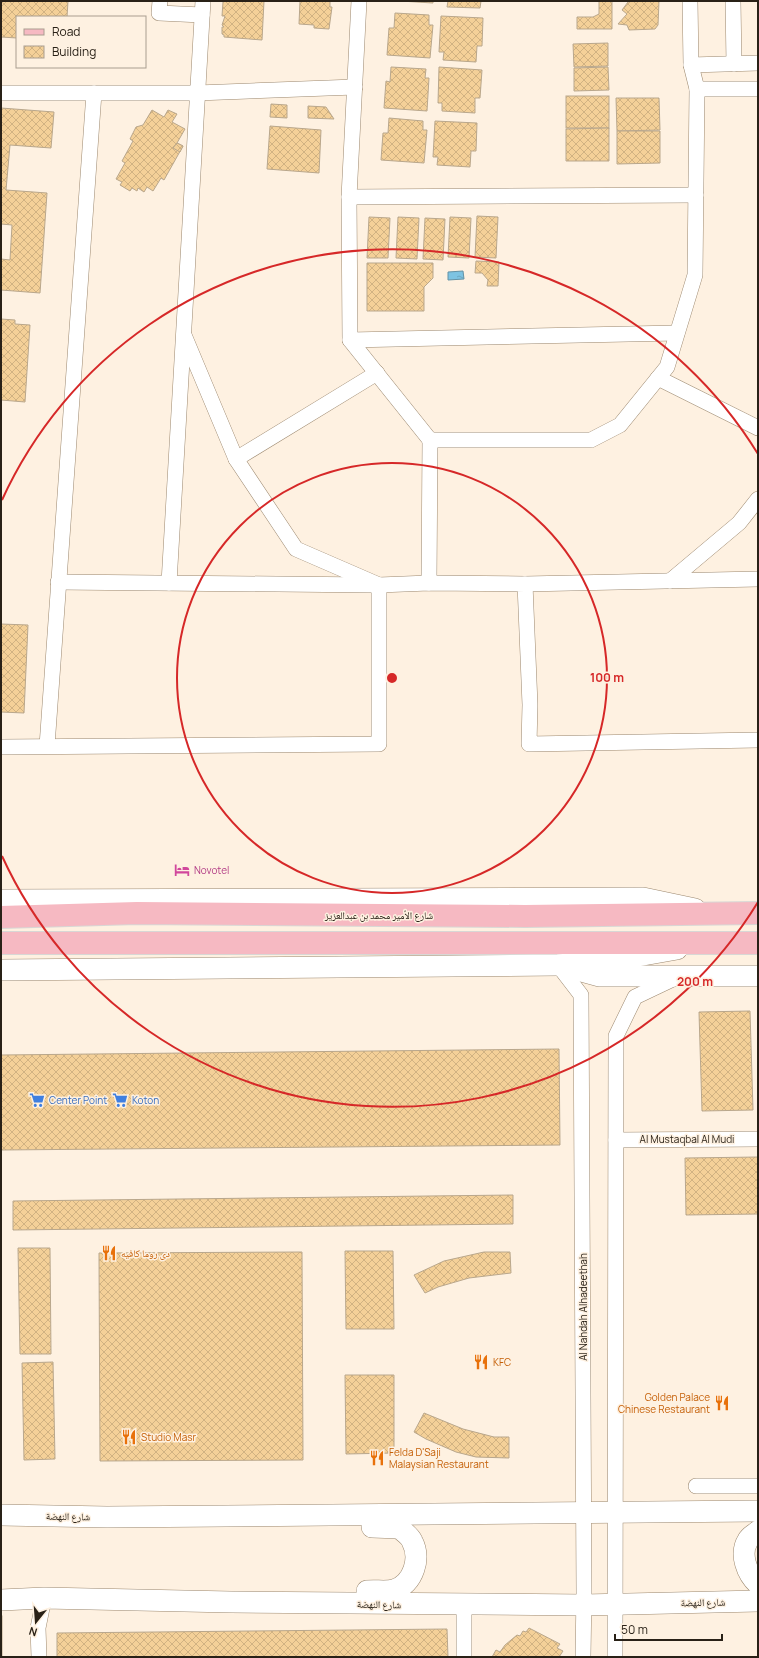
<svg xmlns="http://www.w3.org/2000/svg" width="759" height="1658" font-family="Manrope,'Noto Naskh Arabic',sans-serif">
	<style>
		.water { fill: url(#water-ripples); stroke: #6492a5 }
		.building { fill: url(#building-cross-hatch); stroke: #b9a78c }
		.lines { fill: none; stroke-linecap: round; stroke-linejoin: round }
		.street-casing { stroke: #9c886f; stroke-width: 16 }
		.secondary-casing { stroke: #9c886f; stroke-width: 22 }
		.primary-casing { stroke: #d8d7d5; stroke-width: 24 }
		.street { stroke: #fff; stroke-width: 15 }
		.secondary { stroke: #fff; stroke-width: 21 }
		.primary { stroke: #f6b9c2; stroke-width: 22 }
		.ring { fill: none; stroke: #d62828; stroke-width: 2 }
		.labels { text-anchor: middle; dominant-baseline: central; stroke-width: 3; stroke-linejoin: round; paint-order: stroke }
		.hotel-label { font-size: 10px; fill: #b23c85; stroke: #fef1e1; text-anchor: start }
		.street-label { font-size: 10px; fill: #292117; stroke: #fef1e1 }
		.shop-label { font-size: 10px; fill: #366cbe; stroke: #fef1e1; text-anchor: start }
		.food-label { font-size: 10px; fill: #c56008; stroke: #fef1e1; text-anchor: start }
		.centre { fill: #d62828; stroke: #fef1e1; stroke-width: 2 }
		.ring-label { font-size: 12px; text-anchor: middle; font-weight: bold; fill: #d62828; stroke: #fef1e1; stroke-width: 3; stroke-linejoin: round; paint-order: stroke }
	</style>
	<defs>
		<pattern id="water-ripples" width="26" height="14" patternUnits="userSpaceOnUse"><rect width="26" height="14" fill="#7dc3e2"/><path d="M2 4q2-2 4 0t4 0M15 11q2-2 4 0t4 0" fill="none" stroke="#6ca7c1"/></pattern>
		<pattern id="building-cross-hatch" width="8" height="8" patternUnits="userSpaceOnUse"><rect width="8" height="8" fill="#f4d098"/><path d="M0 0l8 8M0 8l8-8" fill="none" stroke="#d1b282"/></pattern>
	</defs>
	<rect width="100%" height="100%" fill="#fef1e1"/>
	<polygon class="water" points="463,271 464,279 448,280 448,272"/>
	<g class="building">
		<polygon points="1,1 68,1 67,17 17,17 17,38 1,37"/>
		<polygon points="226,1 264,1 262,40 224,37 224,35 222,34 222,27 224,27 222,25 225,16 222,16 223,2"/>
		<polygon points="300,1 330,1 330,7 332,7 329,29 314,28 314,25 299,24"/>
		<polygon points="400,1 433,1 433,3"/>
		<polygon points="448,1 481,1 480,8 447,7"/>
		<polygon points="599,1 612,1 612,29 577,29 577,17 593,17 599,14"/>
		<polygon points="631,1 659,1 658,25 655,29 629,30 627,25 618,24 627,14 622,10 628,2"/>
		<polygon points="395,13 429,15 429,25 433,25 430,58 387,55 389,28 394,28"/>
		<polygon points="441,16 483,18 482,46 477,46 476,62 443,60 444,52 439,52"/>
		<polygon points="608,43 608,66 574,67 573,44"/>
		<polygon points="391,67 426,69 425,78 429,78 427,111 384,108 386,81 390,82"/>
		<polygon points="439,67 482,70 480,98 475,98 475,113 442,111 442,103 438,103"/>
		<polygon points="608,67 609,90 574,91 574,68"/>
		<rect x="566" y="96" width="43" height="32"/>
		<polygon points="616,98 659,98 660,130 617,131"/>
		<polygon points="271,104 287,105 287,118 270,117"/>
		<polygon points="308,106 326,107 334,119 308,118"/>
		<polygon points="1,108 54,112 51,148 10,145 6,190 47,193 40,293 1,290 1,259 10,260 12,225 1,224"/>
		<polygon points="152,110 164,117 168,110 177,114 172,122 185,129 177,143 183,146 164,180 161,178 153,191 147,187 144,192 138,188 137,191 132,188 130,191 120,185 122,182 116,179 125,163 122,161 133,141 130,139 136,127 143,125"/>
		<polygon points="389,118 423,121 423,130 427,130 424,163 381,160 383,133 388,133"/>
		<polygon points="435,121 477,123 476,151 471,151 470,167 437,165 438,157 433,157"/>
		<polygon points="270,126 321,130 319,173 267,169"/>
		<polygon points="609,128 609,161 566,161 566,129"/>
		<polygon points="617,131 660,131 660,163 617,164"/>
		<polygon points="177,143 183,146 180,152 173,148"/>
		<polygon points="477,216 498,217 496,258 475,257"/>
		<polygon points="369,217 390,218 388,258 367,258"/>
		<polygon points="398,217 419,218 417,259 396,258"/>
		<polygon points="450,217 471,218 469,258 448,257"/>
		<polygon points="425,218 445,219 443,260 423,259"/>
		<polygon points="476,261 499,262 498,286 487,286 488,280 482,273 475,273"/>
		<polygon points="367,263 433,263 433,278 424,287 424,311 367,311"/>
		<polygon points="1,319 15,320 15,324 30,325 25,402 1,400"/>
		<polygon points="1,624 28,625 24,713 1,712"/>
		<polygon points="750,1011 753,1110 702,1111 699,1012"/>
		<polygon points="559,1049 560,1145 1,1150 1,1055"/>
		<polygon points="758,1157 758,1214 686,1215 685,1158"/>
		<polygon points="513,1195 513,1224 13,1230 13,1201"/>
		<polygon points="18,1248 50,1248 51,1354 20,1354"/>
		<polygon points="345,1251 393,1251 394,1329 346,1329"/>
		<polygon points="302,1252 303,1460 100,1461 99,1253"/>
		<polygon points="484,1252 510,1252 511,1273 469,1278 438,1287 425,1293 414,1275 444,1261"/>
		<polygon points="53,1362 55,1459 24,1460 22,1363"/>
		<polygon points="345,1375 394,1375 394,1453 346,1454"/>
		<polygon points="424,1413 463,1429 494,1437 509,1437 509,1458 476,1457 456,1452 426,1439 414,1432"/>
		<rect x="1" y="1616" width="1" height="41"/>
		<polygon points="529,1628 560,1644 557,1648 563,1651 559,1657 492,1657 496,1650 500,1652 505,1645 517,1635 520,1636 523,1631 526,1632"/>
		<polygon points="447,1629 448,1657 57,1657 57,1633"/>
	</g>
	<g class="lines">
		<g class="street-casing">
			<g id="street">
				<polyline points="160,1 159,13 202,15"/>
				<polyline points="359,1 349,197 350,340 430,440"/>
				<polyline points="690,1 691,65 697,89"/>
				<polyline points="733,1 734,64"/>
				<polyline points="691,65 758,63"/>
				<polyline points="1,93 197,93 355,87"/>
				<polyline points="349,197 696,195"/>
				<polyline points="184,335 236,459 296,549 379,585"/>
				<polyline points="350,340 677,333"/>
				<polyline points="658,378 758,428"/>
				<polyline points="236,459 377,373"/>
				<polyline points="670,581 739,523 758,499"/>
				<polyline points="58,582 372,585"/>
				<polyline points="169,583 203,1"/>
				<polyline points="429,583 430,440 591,440 620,425 667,367 695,275 697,89 758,89"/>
				<polyline points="525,584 758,579"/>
				<polyline points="47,746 94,93"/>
				<polyline points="1,747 379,744 379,585 429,583 525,584 530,705 529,744 758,740"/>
				<polyline points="558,965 581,995 584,1593 583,1657"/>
				<polyline points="616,1140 758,1139"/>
				<polyline points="696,1486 758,1486"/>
				<polyline points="39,1657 38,1628 44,1598"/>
				<polyline points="464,1657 464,1604"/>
				<polyline points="615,1657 616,1036 635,997 675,978"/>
			</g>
		</g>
		<g class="secondary-casing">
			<g id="secondary">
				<polyline points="1,900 643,898 695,909"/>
				<polyline points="570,968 599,976 758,976"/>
				<polyline points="1,970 558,965 615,960 677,949"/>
				<polyline points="1,1515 107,1517 758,1511"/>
				<path d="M758 1531C755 1534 750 1536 748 1540 739 1554 747 1574 758 1584"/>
				<path d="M367 1591C375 1590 386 1592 394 1590 414 1583 421 1558 412 1541 410 1536 403 1531 399 1528L372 1527"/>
				<polyline points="1,1600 44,1598 231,1602 584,1605 758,1601"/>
			</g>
		</g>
		<g class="primary-casing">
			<g id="primary">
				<polyline points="1,917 137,913 525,916 758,913"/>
				<polyline points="1,943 758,943"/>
			</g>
		</g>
		<use href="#street" class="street"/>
		<use href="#secondary" class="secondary"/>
		<use href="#primary" class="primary"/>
	</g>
	<g class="ring">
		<circle cx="392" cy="678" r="215"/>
		<path d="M758 902A429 429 0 0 1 2 856M2 500A429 429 0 0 1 758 454"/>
	</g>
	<defs>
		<g id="hotel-bare" transform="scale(1.2)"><path d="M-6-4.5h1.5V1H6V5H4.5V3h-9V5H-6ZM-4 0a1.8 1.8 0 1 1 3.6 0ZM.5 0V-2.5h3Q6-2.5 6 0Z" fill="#d1479c" stroke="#fef1e1" stroke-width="2.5" paint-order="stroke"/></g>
		<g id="supermarket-bare" transform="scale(1.2)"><path d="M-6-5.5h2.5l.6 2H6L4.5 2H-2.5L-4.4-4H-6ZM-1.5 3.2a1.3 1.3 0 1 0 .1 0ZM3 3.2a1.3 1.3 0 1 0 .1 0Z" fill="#3f7fe0" stroke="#fef1e1" stroke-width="2.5" paint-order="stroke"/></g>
		<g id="restaurant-bare" transform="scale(1.2)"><path d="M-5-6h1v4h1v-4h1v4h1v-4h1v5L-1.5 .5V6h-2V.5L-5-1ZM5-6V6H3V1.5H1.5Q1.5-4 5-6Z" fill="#e8710a" stroke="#fef1e1" stroke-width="2.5" paint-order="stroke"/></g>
	</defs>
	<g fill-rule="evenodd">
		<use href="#hotel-bare" x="182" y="870"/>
		<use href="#supermarket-bare" x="37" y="1100"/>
		<use href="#supermarket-bare" x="120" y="1100"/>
		<use href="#restaurant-bare" x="109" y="1253"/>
		<use href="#restaurant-bare" x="481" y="1362"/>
		<use href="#restaurant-bare" x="722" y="1403"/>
		<use href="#restaurant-bare" x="129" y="1437"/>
		<use href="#restaurant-bare" x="377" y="1458"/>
	</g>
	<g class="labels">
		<g class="hotel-label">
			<text x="194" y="870">Novotel</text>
		</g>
		<g class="street-label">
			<text x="379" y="915">شارع الأمير محمد بن عبدالعزيز</text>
			<text x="687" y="1139">Al Mustaqbal Al Mudi</text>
			<text transform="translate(583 1307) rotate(-90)">Al Nahdah Alhadeethah</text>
			<text transform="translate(68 1516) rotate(1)">شارع النهضة</text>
			<text transform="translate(703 1602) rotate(-1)">شارع النهضة</text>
			<text transform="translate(379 1604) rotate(1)">شارع النهضة</text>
		</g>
		<g class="shop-label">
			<text x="49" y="1100">Center Point</text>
			<text x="132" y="1100">Koton</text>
		</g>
		<g class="food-label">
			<text x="121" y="1253">دى روما كافيه</text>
			<text x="493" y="1362">KFC</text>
			<text x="710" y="1397" text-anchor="end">Golden Palace<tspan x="710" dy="12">Chinese Restaurant</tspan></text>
			<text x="141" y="1437">Studio Masr</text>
			<text x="389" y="1452">Felda D'Saji<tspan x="389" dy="12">Malaysian Restaurant</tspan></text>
		</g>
	</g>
	<circle cx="392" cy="678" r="6" class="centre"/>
	<g class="ring-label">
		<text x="607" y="682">100 m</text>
		<text x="695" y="986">200 m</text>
	</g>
	<rect width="759" height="1658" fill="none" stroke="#292117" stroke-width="4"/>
	<rect x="16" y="16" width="130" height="52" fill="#fef1e1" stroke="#a99e90"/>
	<rect x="24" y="29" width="20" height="6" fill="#f6b9c2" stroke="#a99e90"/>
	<text x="52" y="36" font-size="12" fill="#292117">Road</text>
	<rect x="24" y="46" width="20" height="12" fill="url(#building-cross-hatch)" stroke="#a99e90"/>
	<text x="52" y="56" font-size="12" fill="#292117">Building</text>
	<g transform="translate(36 1622) rotate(197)" stroke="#fef1e1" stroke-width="3" paint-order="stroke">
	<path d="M0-3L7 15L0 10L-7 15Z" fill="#292117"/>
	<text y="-6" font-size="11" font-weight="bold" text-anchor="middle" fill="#292117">N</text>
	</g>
	<path d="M615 1634v6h107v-6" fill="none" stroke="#292117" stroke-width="2"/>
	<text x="621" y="1634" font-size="12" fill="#292117" stroke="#fef1e1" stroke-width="3" paint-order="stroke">50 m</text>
</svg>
